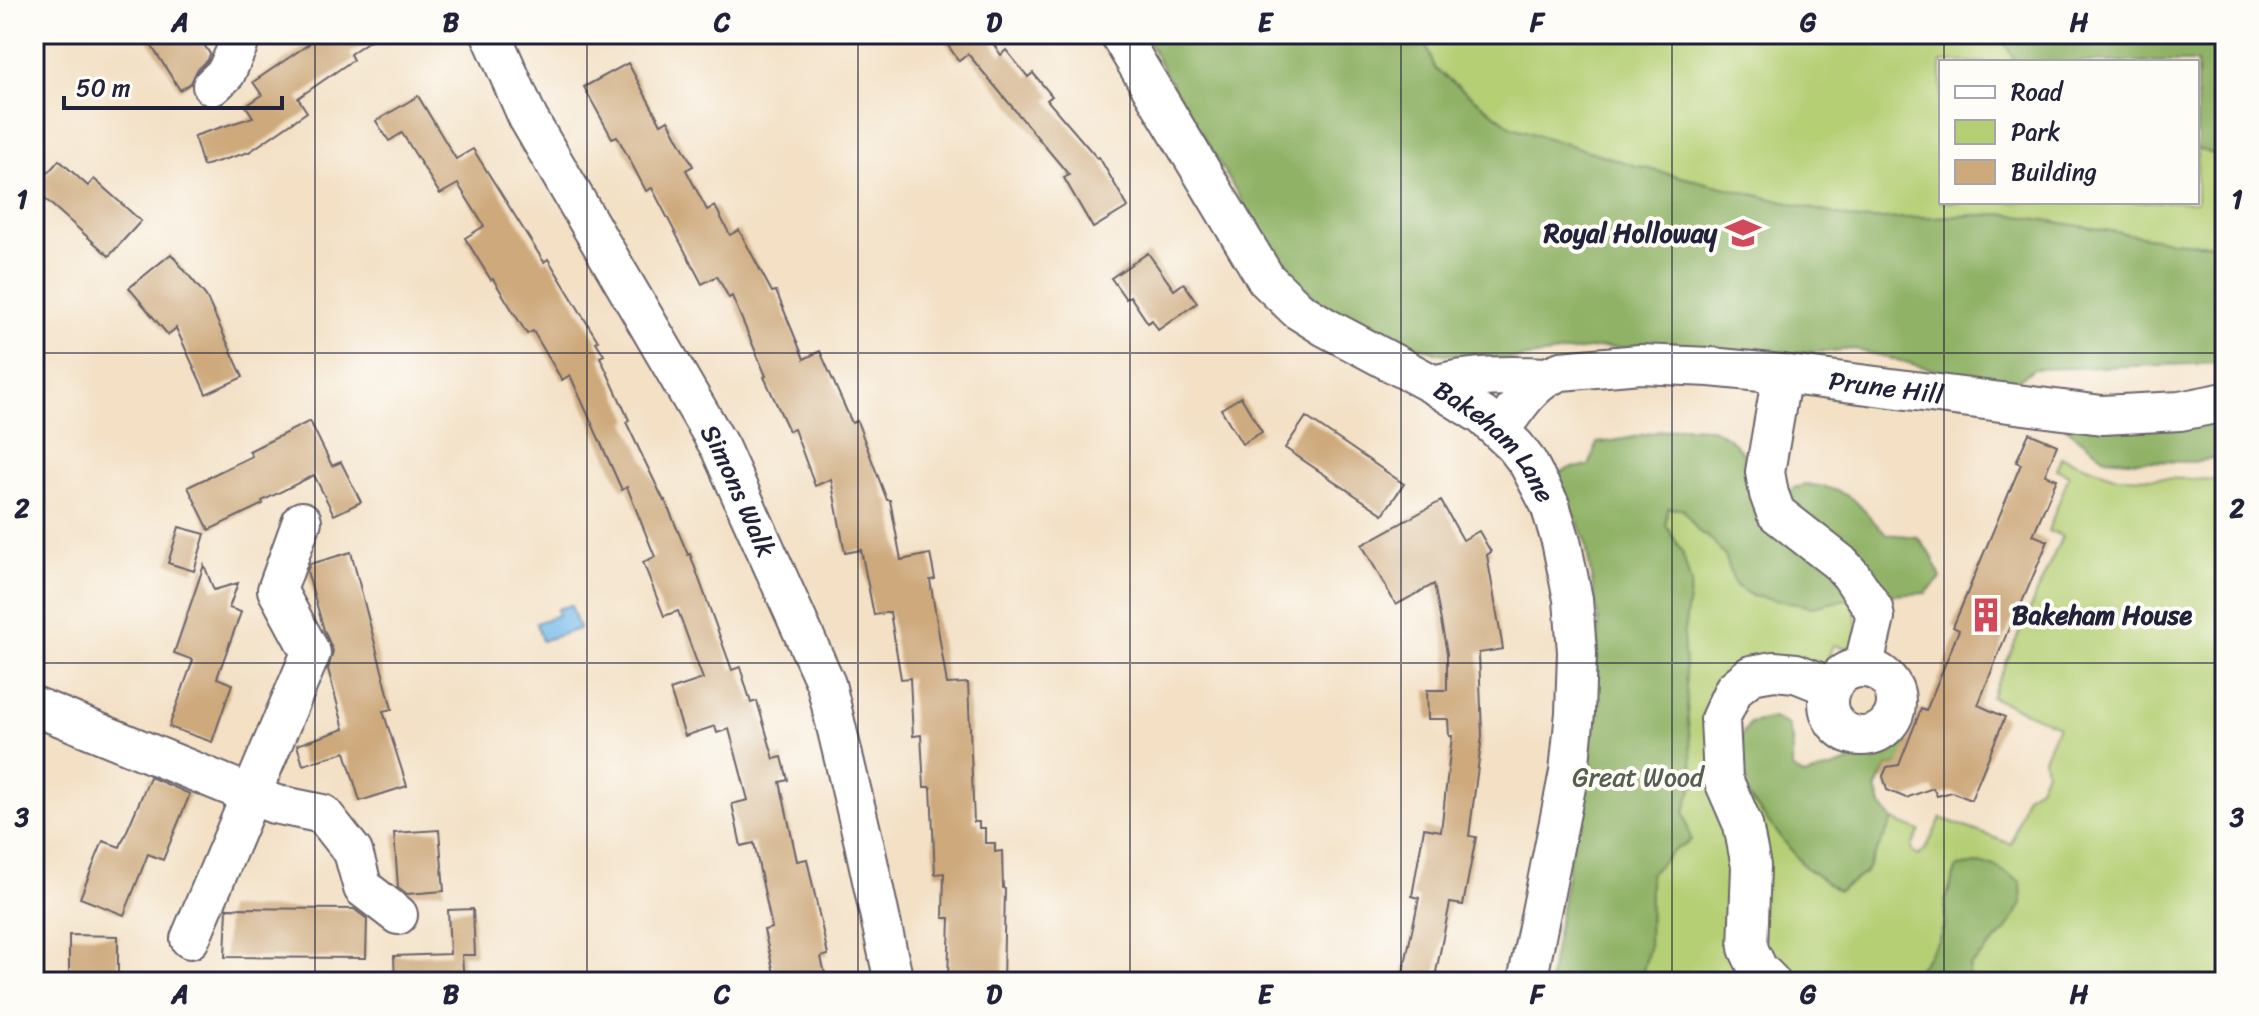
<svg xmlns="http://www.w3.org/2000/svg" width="2259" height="1016" font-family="Sriracha,sans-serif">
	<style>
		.green { fill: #b5cf75; stroke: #6c7858; stroke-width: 2 }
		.forest { fill: #90b266; stroke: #596a50; stroke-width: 2 }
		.water { fill: #70b8e8; stroke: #496d92; stroke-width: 2 }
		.building { fill: #cda97b }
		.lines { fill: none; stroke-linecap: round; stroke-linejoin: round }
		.minor-casing { stroke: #6b646b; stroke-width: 42 }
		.minor { stroke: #fff; stroke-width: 38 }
		.grid { fill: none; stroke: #22223b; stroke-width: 2; stroke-opacity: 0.55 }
		.labels { text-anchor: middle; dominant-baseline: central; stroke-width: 8; stroke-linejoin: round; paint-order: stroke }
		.poi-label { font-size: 26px; font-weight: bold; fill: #22223b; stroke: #fdfcf7; text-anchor: end }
		.street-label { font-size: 26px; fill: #22223b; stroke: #fdfcf7 }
		.park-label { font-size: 26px; fill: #555f4f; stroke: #fdfcf7 }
		.neatline { fill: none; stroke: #22223b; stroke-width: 3 }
		.grid-label { font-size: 26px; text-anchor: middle; font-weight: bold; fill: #22223b }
	</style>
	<rect width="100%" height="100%" fill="#fdfcf7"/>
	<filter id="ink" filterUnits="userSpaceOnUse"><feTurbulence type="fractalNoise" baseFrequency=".0125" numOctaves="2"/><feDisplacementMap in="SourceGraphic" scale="16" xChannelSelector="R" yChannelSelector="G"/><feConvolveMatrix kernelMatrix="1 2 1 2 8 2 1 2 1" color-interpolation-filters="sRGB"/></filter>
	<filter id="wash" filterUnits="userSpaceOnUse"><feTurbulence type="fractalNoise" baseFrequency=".006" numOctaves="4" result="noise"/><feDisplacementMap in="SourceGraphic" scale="32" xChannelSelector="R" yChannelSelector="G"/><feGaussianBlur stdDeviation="1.8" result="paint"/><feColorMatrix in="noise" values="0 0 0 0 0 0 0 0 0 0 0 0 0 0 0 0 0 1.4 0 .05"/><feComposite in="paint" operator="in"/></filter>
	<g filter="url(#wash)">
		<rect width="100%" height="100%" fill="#f3e0c5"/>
		<g class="green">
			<polygon points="1422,34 1999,34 2016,62 1941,62 1941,202 2197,202 2197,149 2225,157 2225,245 2171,241 2007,214 1859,220 1636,166 1512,127 1435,69"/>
			<path d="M2061 457 2117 477 2225 480V982H1967L1970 966 2006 931V874C1987 861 1979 864 1957 867L1945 902V924L1938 941 1912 979V982H1640L1649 948 1650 874 1672 852 1691 840 1684 813 1694 782 1688 721 1683 637 1691 585 1682 552 1666 525 1667 508 1683 509 1698 531 1712 540 1726 558 1735 585 1855 597 1857 650 1833 645 1824 668 1712 694 1747 795 1805 867 1838 891 1865 873 1893 820 1920 831 1912 846 1913 852 1918 856 1926 849 1941 818 2011 844 2026 795 2039 787 2046 771 2044 758 2058 726 1991 697 2062 536 2048 531 2069 475 2056 469Z"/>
		</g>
		<g class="forest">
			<polygon points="1144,34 1422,34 1435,69 1512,127 1636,166 1859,220 2007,214 2171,241 2225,245 2225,363 2034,369 2005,388 1854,349 1779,355 1603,347 1514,359 1482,358 1439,353 1369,329 1324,306 1280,264 1165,73"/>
			<polygon points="1999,34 2225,34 2225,157 2197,149 2197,62 2016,62"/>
			<polygon points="2225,409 2225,454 2198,462 2138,461 2105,458 2065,427"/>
			<path d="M1685 427 1712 428 1729 438 1743 453 1751 477 1787 506 1789 491C1806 479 1839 488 1855 501 1865 510 1875 524 1886 534L1917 537 1932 556 1941 578 1926 593 1855 597 1813 607 1752 596 1735 585 1726 558 1712 540 1698 531 1683 509 1667 508 1666 525 1682 552 1691 585 1683 637 1688 721 1694 782 1684 813 1691 840 1672 852 1650 874 1649 948 1640 982H1549L1595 705 1599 623 1585 539 1556 475 1570 468 1589 466 1597 443C1627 441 1655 430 1685 427Z"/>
			<path d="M1773 718 1788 725 1792 740V768L1805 776C1822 770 1842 766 1859 758 1884 747 1882 742 1913 743L1904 764 1887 767 1876 789 1881 805 1893 820 1865 873 1838 891 1805 867 1747 795 1739 760 1741 736 1750 723Z"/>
			<polygon points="1977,864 1993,865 2021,882 2022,904 2006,931 1970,966 1967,982 1912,982 1911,979 1938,941 1945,924 1945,902 1957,867"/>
		</g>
		<polygon class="water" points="571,605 579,629 542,641 536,623 558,615 557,609"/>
		<g id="blocks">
			<g class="building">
				<polygon points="144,34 197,34 210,54 208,60 197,70 191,83 180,90"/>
				<polygon points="302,34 379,34 350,54 353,60 298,98 307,112 249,152 203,166 194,136 253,117 246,106 262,95 253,82 309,44"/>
				<polygon points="940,34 998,34 990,39 1001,55 1006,50 1028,77 1033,73 1052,96 1047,100 1097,158 1099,157 1128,207 1093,228 1064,178 1069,175 968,54 959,61"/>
				<polygon points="628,63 661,124 668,120 693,166 686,170 707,210 715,206 730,235 739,230 772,292 776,291 804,359 820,351 852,423 857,421 887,500 890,500 901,560 930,554 935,579 930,580 947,684 968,683 974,822 979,822 979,828 985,828 985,843 995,843 995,852 1002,851 1003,888 1005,889 1003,982 958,982 958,979 948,978 950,918 943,918 944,873 935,874 931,787 924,787 921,735 913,736 910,678 901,679 890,612 874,615 861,550 845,553 831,479 815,486 794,429 789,431 764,377 766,376 732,296 729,298 717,276 702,284 652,188 646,191 617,136 612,138 584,87"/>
				<polygon points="418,96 456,159 473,149 544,262 548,259 598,341 596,342 604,355 600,357 629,420 626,422 664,501 665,500 688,555 690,554 732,670 740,667 751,703 757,701 774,759 782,757 788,780 780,782 797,861 807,859 828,955 821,957 827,982 776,982 764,930 772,928 754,843 741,846 732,804 748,800 729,729 717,733 715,726 685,736 670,690 703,679 678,611 664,616 643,562 655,557 627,487 622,490 570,375 562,380 533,331 527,334 493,279 491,280 465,238 484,226 458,184 440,194 402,133 389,141 376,121"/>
				<polygon points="59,160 88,186 94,179 141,221 109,256 34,189"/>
				<polygon points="1148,253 1174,290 1184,283 1197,303 1158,330 1152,320 1148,323 1130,296 1126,299 1111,278"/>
				<polygon points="171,254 206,296 243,377 206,394 176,328 168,335 129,288"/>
				<polygon points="1241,397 1262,432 1242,444 1221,409"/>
				<polygon points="1306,417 1404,484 1383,514 1285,448"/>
				<polygon points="310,421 332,466 341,462 361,502 334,515 314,475 262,501 263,504 209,530 188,487 252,456 249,451"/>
				<polygon points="2029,433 2057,445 2045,475 2057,479 2033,535 2048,541 2015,619 2013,618 1978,705 2005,717 1971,800 1952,792 1937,796 1933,788 1906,798 1887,790 1883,776 1887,767 1899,765 1921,709 1926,711 1959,630 1953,627 2021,464 2016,462"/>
				<polygon points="1441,501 1463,540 1479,531 1491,552 1487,555 1503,649 1479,653 1482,736 1469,836 1476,837 1463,905 1450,903 1434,982 1401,982 1419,898 1412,896 1424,828 1441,831 1452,736 1449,736 1448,719 1428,719 1427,690 1447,690 1447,653 1434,584 1396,605 1362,545"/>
				<polygon points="179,527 205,534 194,571 168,563"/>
				<polygon points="351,552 392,709 383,711 407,786 360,801 345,752 303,765 297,745 344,729 328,669 333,651 324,630 307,571 310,564"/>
				<polygon points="204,565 214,590 238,583 229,608 241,612 217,678 232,684 212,742 169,727 193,660 174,653"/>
				<polygon points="150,777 190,794 163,860 148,854 124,915 80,898 103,841 120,847"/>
				<polygon points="439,830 444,891 407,894 398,887 394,833"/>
				<polygon points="227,908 354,909 367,919 366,958 225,957"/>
				<polygon points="473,909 475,955 462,955 464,982 395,982 394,956 450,954 448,910"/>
				<polygon points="69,935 118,936 118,982 69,982"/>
			</g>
		</g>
	</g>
	<g filter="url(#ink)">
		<use href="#blocks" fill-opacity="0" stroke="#6b646b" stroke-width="2"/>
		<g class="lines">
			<g class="minor-casing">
				<g id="minor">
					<path id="s1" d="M491 34 528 118 720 448 826 684 864 843 894 982"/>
					<path id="s2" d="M1119 34 1266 279 1298 310 1325 327 1434 385 1483 416 1515 446 1528 463 1550 505 1561 541 1573 599 1577 652 1575 713 1569 772 1527 982"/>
					<polyline points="212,86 226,73 239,43"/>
					<polyline points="1782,374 1765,472 1769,494 1776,513 1840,563 1850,574 1873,608 1875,618 1863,668"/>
					<path d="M1434 385C1469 375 1510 375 1546 377"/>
					<path id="s3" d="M1500 431C1517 407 1533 380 1561 371L1640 364 1710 367 1782 374 2102 415 2180 411 2225 402"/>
					<circle cx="1862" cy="702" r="34"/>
					<polyline points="34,706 274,804 323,814 353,852 363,888 398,915"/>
					<polyline points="190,939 311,653 277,590 302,521"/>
					<polyline points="1771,982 1758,969 1748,948 1751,866 1743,825 1723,779 1720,719 1734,689 1751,675 1774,671 1796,673 1831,687"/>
				</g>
			</g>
			<use href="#minor" class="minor"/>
		</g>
	</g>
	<path class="grid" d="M315 34V982M587 34V982M858 34V982M1130 34V982M1401 34V982M1672 34V982M1944 34V62M1944 202V982M34 353H2225M34 663H2225"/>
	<defs>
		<g id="university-bare" transform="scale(2.76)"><path d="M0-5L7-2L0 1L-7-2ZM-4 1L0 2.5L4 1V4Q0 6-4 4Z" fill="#d1495b" stroke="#fdfcf7" stroke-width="2.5" paint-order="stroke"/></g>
		<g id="building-bare" transform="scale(2.76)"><path d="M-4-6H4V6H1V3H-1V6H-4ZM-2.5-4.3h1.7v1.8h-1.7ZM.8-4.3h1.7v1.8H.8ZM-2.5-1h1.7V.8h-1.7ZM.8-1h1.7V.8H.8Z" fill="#d1495b" stroke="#fdfcf7" stroke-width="2.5" paint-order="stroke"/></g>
	</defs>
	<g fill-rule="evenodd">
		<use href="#university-bare" x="1743" y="233"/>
		<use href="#building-bare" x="1986" y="615"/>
	</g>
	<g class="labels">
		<g class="poi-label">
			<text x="1717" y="233">Royal Holloway</text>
			<text x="2012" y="615" text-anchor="start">Bakeham House</text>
		</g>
		<g class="street-label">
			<text stroke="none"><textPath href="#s3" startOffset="414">Prune Hill</textPath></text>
			<text stroke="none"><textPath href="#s2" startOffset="570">Bakeham Lane</textPath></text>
			<text stroke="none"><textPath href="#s1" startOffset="520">Simons Walk</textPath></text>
		</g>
		<g class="park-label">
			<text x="1638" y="777">Great Wood</text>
		</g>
	</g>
	<rect width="2259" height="1016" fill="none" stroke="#fdfcf7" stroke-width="88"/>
	<rect x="1939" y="60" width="260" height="144" fill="#fdfcf7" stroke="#a5a5ac" stroke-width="2"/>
	<rect x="1955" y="86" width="40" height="12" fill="#ffffff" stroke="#a5a5ac" stroke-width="2"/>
	<text x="2011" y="100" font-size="24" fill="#22223b">Road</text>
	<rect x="1955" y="120" width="40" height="24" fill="#b5cf75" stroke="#a5a5ac" stroke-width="2"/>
	<text x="2011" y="140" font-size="24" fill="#22223b">Park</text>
	<rect x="1955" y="160" width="40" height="24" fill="#cda97b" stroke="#a5a5ac" stroke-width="2"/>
	<text x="2011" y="180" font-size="24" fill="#22223b">Building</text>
	<path d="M64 96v12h218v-12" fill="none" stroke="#22223b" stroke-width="4"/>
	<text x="76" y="96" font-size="24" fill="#22223b" stroke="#fdfcf7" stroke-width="6" paint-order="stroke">50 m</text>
	<rect x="44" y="44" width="2171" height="928" class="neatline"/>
	<g class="grid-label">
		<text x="180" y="31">A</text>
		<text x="451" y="31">B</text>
		<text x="722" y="31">C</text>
		<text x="994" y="31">D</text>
		<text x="1265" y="31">E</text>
		<text x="1537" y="31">F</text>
		<text x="1808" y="31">G</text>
		<text x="2079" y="31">H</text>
		<text x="22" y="208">1</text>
		<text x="2237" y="208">1</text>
		<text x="22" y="517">2</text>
		<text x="2237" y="517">2</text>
		<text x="22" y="826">3</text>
		<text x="2237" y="826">3</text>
		<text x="180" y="1003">A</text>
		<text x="451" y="1003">B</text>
		<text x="722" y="1003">C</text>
		<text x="994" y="1003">D</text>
		<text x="1265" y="1003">E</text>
		<text x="1537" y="1003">F</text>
		<text x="1808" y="1003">G</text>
		<text x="2079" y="1003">H</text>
	</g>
</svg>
